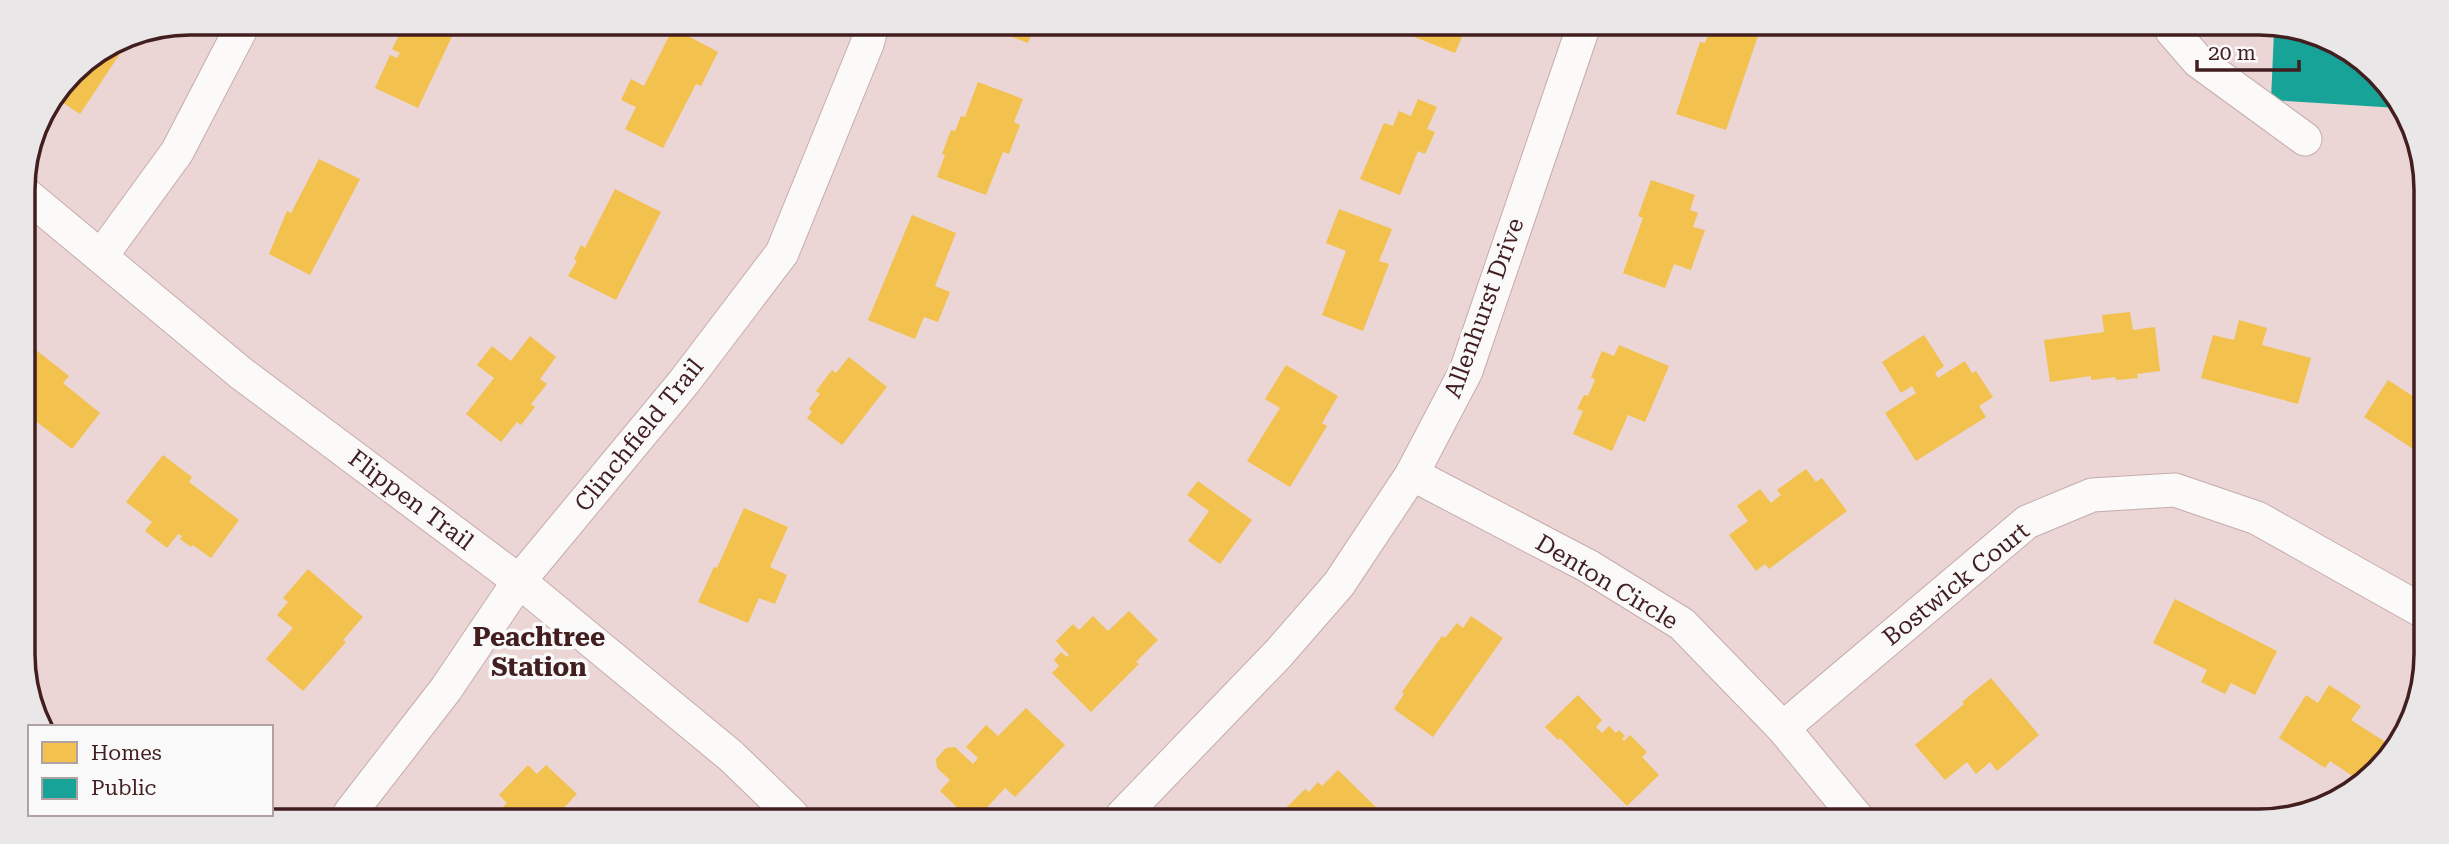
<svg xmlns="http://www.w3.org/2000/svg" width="2449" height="844" font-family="'Roboto Serif',serif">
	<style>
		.homes { fill: #f2c14e }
		.public { fill: #17a398 }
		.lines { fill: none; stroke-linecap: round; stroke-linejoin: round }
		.minor-casing { stroke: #c6acac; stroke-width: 35 }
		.minor { stroke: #fcf9f9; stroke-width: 33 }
		.labels { text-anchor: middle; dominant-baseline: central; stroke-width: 7; stroke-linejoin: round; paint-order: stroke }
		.street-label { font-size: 24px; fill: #421e1f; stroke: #f9f9f9 }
		.neighbourhood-label { font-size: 26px; font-weight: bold; fill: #421e1f; stroke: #f9f9f9 }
		.rim { fill: none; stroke: #421e1f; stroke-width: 3.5 }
	</style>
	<rect width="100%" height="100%" fill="#ebd5d5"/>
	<g class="homes">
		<polygon points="405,24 458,24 418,108 375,88 390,55 397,58 400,53 392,49"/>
		<polygon points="982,26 1035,26 1028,43"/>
		<polygon points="673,28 718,52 701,86 696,84 663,148 625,129 636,107 621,100 631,79 644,86"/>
		<polygon points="1410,28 1466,28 1455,53 1407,34"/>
		<polygon points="1710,29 1760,30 1726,130 1676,114 1700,42 1705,43"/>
		<polygon points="133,34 80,114 54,97 79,64 126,35"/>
		<polygon points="978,82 1023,99 1014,122 1020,125 1009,154 1003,152 986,195 937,177 945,155 942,154 951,130 955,131 961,116 965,117"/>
		<polygon points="1418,99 1437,107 1427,129 1435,132 1425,154 1418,151 1400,195 1360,179 1384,123 1393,126 1399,111 1411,116"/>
		<polygon points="319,159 360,179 310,275 269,254 287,211 291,213"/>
		<polygon points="1651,180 1695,195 1690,210 1698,213 1693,227 1705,230 1691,270 1674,264 1665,288 1623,273 1643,218 1638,216"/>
		<polygon points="615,189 661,212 616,300 568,276 577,261 574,259 581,245 585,248"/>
		<polygon points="1339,209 1392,229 1379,261 1389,264 1363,331 1322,315 1346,251 1326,243"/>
		<polygon points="912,215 956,233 935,286 950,292 938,322 924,317 915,339 868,320"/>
		<polygon points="2130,312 2133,330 2155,327 2160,371 2137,374 2138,378 2116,380 2115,377 2091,380 2091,376 2050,382 2044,340 2104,332 2102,315"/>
		<polygon points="2239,320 2267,328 2262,345 2311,358 2298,404 2201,378 2213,335 2234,340"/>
		<polygon points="1924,335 1944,366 1935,373 1938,378 1965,361 1972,373 1976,371 1993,397 1979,406 1986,417 1916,461 1885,413 1916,393 1912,386 1901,393 1882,362"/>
		<polygon points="530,336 556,357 540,379 547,384 531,404 535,407 521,425 517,422 501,442 466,414 494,378 477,365 492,346 511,361"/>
		<polygon points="1619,345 1669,366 1645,422 1628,415 1612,451 1573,434 1583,411 1577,409 1584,395 1588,396 1595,380 1591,377 1602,351 1614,356"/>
		<polygon points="36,350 69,376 63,383 100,413 72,449 24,412 24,354 30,358"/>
		<polygon points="849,357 887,387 842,445 807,418 812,412 809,409 820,394 816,391 832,370 836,373"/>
		<polygon points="1286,365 1338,396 1322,423 1327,426 1290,487 1247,461 1280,408 1265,399"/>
		<polygon points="2388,380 2422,402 2418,409 2421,411 2421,454 2364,417"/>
		<polygon points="163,455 192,477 189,482 239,520 211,558 193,545 191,547 180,539 182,536 178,534 167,548 145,531 152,522 126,502"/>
		<polygon points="1806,469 1816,482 1822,478 1847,511 1769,569 1765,564 1756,571 1729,535 1748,521 1737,506 1760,489 1771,503 1781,495 1777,490"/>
		<polygon points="1198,481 1252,520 1220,564 1188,541 1209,511 1187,495"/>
		<polygon points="744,508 788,527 770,567 787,575 775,604 759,598 748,623 698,602 714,567 717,568"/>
		<polygon points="308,569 363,617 343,640 346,642 303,691 266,659 293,628 277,615 288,602 283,598"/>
		<polygon points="2175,599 2277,651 2255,695 2231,683 2225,694 2201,682 2207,670 2153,643"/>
		<polygon points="1129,611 1158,640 1136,662 1139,664 1091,712 1052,673 1059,666 1054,660 1061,652 1067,657 1069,655 1056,641 1073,624 1079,630 1093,616 1108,631"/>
		<polygon points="1471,616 1503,638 1433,737 1394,709 1404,694 1402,692 1442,636 1445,638 1457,623 1463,628"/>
		<polygon points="1991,678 2039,735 1997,771 1990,762 1976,774 1967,762 1945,780 1915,745 1964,704 1962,702"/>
		<polygon points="2329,685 2361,706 2351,720 2390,745 2363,783 2330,761 2325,768 2279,738 2306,695 2318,703"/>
		<polygon points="1578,695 1602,720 1596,727 1602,733 1609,726 1616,733 1619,730 1625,736 1622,739 1624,741 1630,735 1647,752 1642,757 1659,775 1627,806 1560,738 1558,740 1545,727"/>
		<polygon points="1026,708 1065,745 1015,797 1005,788 979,816 966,816 940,791 950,780 937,768 936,759 946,748 955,747 973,764 978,758 966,747 986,725 998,736"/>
		<polygon points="528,765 537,774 546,765 577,794 558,814 496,814 507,803 499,795"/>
		<polygon points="1338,770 1384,815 1382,817 1277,817 1305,789 1309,792 1318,782 1322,786"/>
	</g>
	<polygon class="public" points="2274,31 2313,31 2385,80 2398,108 2271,100"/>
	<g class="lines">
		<g class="minor-casing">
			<g id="minor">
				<polyline points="2172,31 2198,61 2305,139"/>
				<polyline points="23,192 242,374 519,581 731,756 792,815"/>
				<polyline points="102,255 177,152 244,23"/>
				<polyline points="1412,474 1588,566 1682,624 1783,728 1858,819"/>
				<polyline points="1783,728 2027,522 2092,495 2175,490 2257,518 2419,609"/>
				<polyline points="350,813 446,689 519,581 684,382 782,253 867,44 872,26"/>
				<polyline points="1122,816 1279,653 1339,584 1412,474 1466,371 1583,28"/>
			</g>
		</g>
		<use href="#minor" class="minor"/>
	</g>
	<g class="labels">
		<g class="street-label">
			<text transform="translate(1484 308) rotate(-70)">Allenhurst Drive</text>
			<text transform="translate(639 435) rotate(-51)">Clinchfield Trail</text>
			<text transform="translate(411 500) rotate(37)">Flippen Trail</text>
			<text transform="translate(1607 582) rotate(31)">Denton Circle</text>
			<text transform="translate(1956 584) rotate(-39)">Bostwick Court</text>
		</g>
		<g class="neighbourhood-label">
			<text x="539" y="637">Peachtree<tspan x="539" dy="30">Station</tspan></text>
		</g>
	</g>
	<path d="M0 0H2449V844H0ZM190 35H2259A155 155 0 0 1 2414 190V654A155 155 0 0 1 2259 809H190A155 155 0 0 1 35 654V190A155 155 0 0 1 190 35Z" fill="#eae7e8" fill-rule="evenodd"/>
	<path class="rim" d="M190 35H2259A155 155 0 0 1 2414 190V654A155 155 0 0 1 2259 809H190A155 155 0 0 1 35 654V190A155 155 0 0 1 190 35Z"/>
	<rect x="28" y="725" width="245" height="91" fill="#f9f9f9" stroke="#b0a1a2" stroke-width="2"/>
	<rect x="42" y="742" width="35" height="21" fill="#f2c14e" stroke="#b0a1a2" stroke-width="2"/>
	<text x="91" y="760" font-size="21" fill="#421e1f">Homes</text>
	<rect x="42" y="778" width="35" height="21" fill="#17a398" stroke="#b0a1a2" stroke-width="2"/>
	<text x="91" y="795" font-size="21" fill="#421e1f">Public</text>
	<path d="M2197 60v10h102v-10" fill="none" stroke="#421e1f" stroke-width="3.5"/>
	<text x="2208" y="60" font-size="21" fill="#421e1f" stroke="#f9f9f9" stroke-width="5" paint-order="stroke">20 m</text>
</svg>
